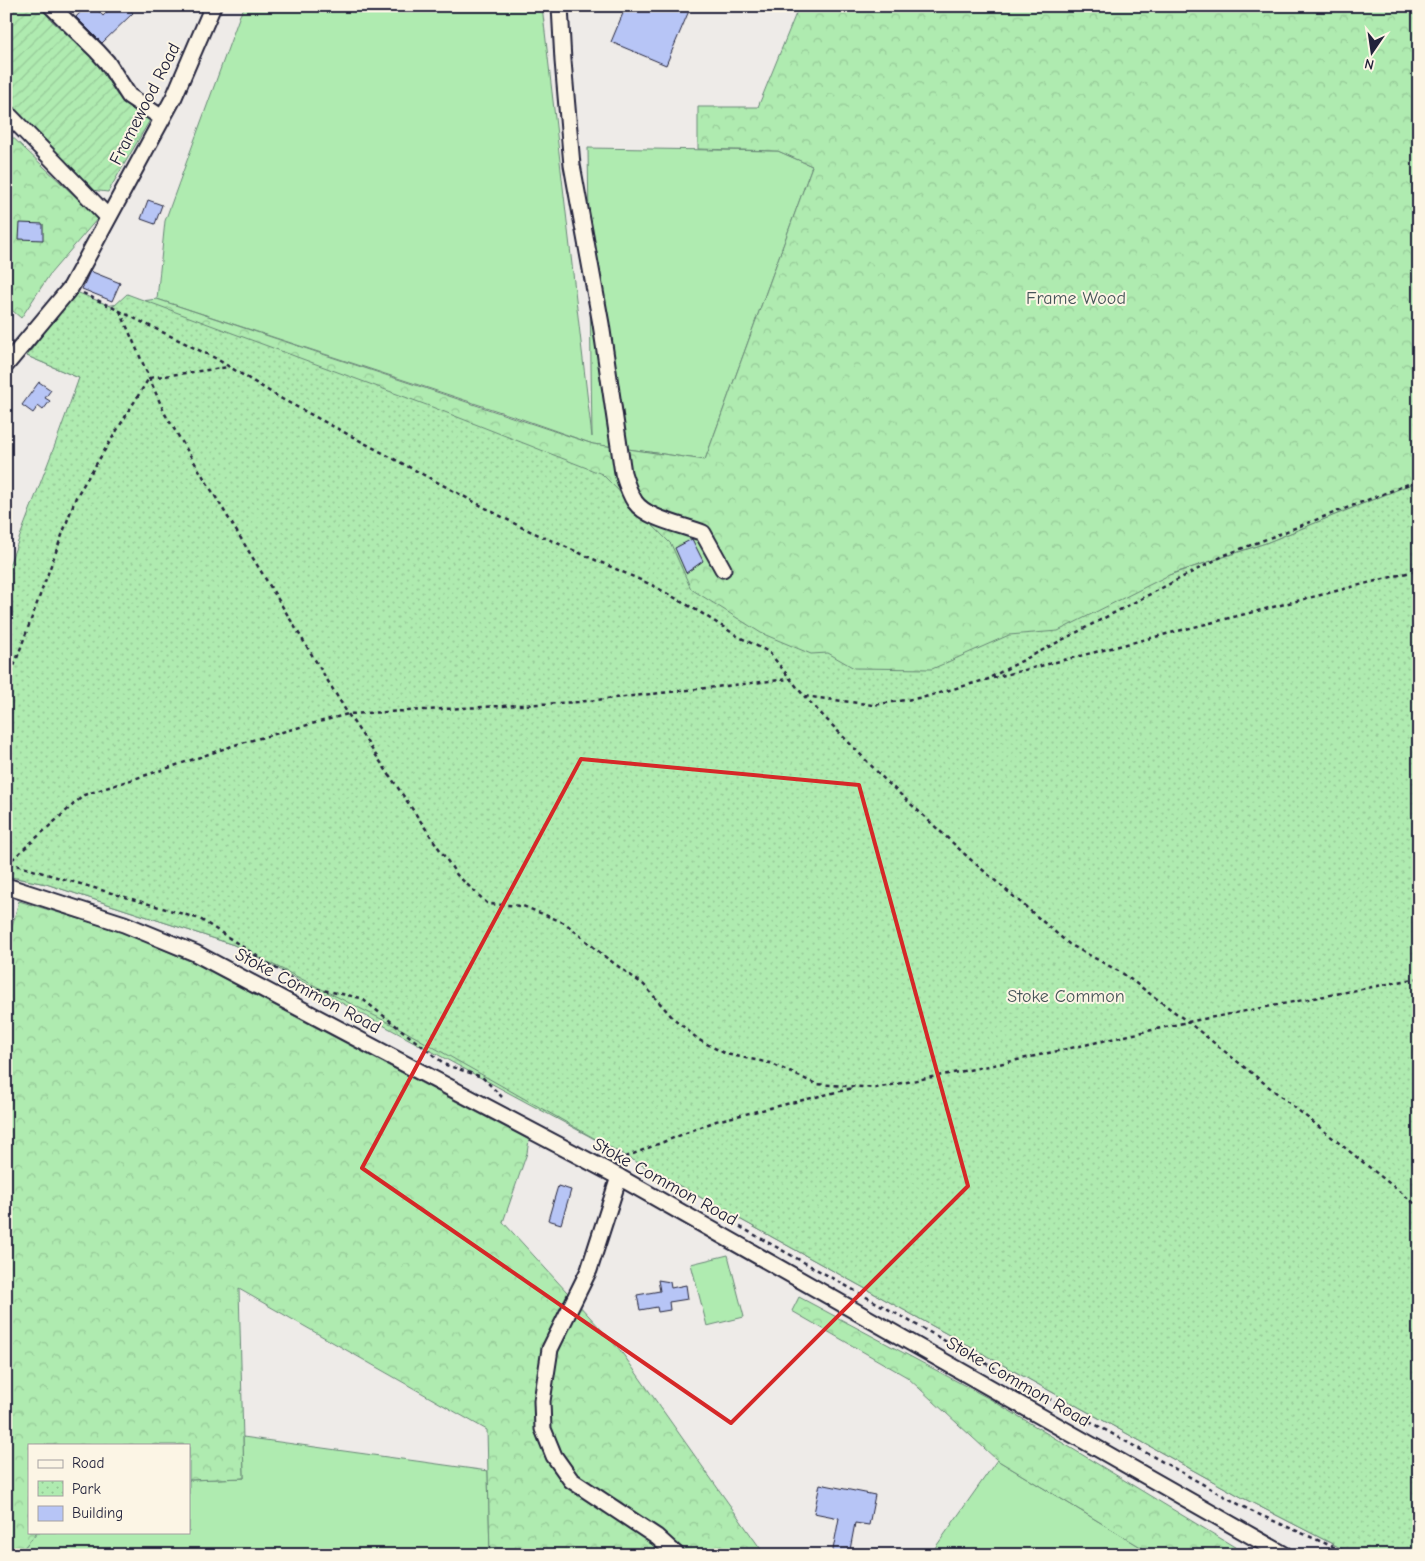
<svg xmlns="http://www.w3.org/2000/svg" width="1425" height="1561" font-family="'Comic Neue',sans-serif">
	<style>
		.grass { fill: #afebb0; stroke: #688676 }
		.forest { fill: url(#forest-crowns); stroke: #688676 }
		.park { fill: url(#park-dots); stroke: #688676 }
		.garden { fill: url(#garden-furrows); stroke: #688676 }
		.building { fill: #b7c5f6; stroke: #22223b }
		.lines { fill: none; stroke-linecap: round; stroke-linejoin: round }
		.minor-casing { stroke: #22223b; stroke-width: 19 }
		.path { stroke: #22223b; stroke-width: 2.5; stroke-dasharray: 4 4; stroke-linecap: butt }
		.minor { stroke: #fcf5e5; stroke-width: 15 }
		.marked { fill: none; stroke: #d62828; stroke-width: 4; stroke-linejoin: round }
		.labels { text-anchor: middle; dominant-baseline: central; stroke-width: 4; stroke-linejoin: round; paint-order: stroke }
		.street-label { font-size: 18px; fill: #22223b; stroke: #fcf5e5 }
		.park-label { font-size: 18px; fill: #455458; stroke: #fcf5e5 }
	</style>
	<defs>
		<pattern id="forest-crowns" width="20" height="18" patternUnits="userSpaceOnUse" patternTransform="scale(1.25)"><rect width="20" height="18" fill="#afebb0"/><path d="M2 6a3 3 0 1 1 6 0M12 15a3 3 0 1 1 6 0" fill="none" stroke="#96c998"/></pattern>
		<pattern id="park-dots" width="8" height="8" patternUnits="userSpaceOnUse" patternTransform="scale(1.25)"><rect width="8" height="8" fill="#afebb0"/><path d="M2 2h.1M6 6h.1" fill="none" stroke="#96c998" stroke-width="1.8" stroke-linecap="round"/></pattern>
		<pattern id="garden-furrows" width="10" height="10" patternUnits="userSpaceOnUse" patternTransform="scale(1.25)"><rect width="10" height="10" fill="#afebb0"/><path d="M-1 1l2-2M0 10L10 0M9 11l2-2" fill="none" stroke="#96c998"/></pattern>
	</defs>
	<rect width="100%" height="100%" fill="#eeebe8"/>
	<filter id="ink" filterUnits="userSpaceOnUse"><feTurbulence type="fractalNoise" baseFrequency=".02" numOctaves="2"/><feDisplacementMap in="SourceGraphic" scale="10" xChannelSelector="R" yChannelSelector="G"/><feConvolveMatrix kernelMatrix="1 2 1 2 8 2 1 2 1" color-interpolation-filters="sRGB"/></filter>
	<g filter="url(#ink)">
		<g class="grass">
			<polygon points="245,6 542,6 592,437 588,148 778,151 812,166 705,460 593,444 519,418 157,299 165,221 240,15"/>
			<polygon points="728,1255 744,1317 707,1326 691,1264"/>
			<polygon points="243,1437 488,1471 490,1555 18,1555 37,1532 189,1532 189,1480 244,1478"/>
			<polygon points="997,1460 1154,1555 930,1555"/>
		</g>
		<g class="forest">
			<polygon points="799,6 1419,6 1419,481 1266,543 1169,575 1419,1555 1354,1555 1245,1499 615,1150 234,945 46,884 6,876 6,638 79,378 27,356 54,315 82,309 157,299 593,444 705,460 812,166 778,151 698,149 698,107 758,107"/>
			<polygon points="6,131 98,218 50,274 21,318 6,305"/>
			<polygon points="19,901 120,931 192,962 529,1140 527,1153 503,1222 620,1350 765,1555 490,1555 487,1430 239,1289 244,1478 189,1480 189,1445 29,1445 29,1532 37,1532 18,1555 6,1555 6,1397 9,1391 6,1388 6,947"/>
			<polygon points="799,1297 990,1399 1248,1555 1154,1555 997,1460 907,1377 792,1311"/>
		</g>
		<polygon class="park" points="74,291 113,307 127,294 432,407 602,474 671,544 691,589 761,633 811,654 828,653 854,668 932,669 1009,635 1058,631 1169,575 1266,543 1419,481 1419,1555 1354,1555 1245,1499 615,1150 403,1030 234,945 46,884 6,876 6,573 56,442 79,378 27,356"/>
		<polygon class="garden" points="6,6 40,6 52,21 93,58 117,95 129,107 140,112 150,120 108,192 91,190 6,103"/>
		<g class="building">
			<polygon points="86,6 94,6 103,16 113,6 127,6 133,13 102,43 76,17"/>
			<polygon points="626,6 691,6 666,65 611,42"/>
			<polygon points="148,200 162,205 155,224 141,219"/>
			<polygon points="20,223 43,224 43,240 19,239"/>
			<polygon points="90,271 120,283 112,301 82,289"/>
			<polygon points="39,382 51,390 45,398 50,401 43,410 38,406 33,413 22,405"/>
			<polygon points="692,539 703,561 686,573 675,548"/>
			<polygon points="558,1186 571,1190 561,1224 548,1220"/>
			<polygon points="658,1280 670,1282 671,1288 686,1285 688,1299 669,1302 670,1310 658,1312 657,1307 640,1310 637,1295 660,1291"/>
			<polygon points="820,1484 875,1495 869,1525 855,1523 849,1555 832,1555 839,1518 814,1513"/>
		</g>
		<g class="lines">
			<g class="minor-casing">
				<g id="minor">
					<polyline points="51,6 97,51 107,62 129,96 162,118"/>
					<path d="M560 6 563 61 572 165 601 324 623 473C626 483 629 493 635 502 647 519 683 525 703 533L723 569"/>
					<polyline points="6,112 108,217"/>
					<polyline points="6,365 71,287 174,97 213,6"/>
					<polyline points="6,886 124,924 195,953 619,1177 1285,1555"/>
					<polyline points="619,1177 589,1270 550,1349 542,1401 543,1429 554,1456 571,1480 657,1537 677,1555"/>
				</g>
			</g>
			<g class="path">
				<polyline points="83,293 215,358 282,399 521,527 654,586 698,611 739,637 769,652 804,696 873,705 925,697 985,680 1419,570"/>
				<polyline points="120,311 165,414 348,714 457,875 488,904 523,906 565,923 604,956 644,985 672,1017 699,1040 726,1054 770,1063 816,1084 876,1088 999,1064 1188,1022 1419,978"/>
				<polyline points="991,677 1225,555 1419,480"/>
				<polyline points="6,688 76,497 149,378 229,367"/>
				<polyline points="804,696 886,781 970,859 1069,944 1122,973 1188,1022 1419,1207"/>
				<polyline points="9,863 200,919 303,986 361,998 446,1065 482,1077 502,1097"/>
				<polyline points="6,865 84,795 165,769 238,744 348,714 578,702 789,679"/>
				<polyline points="618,1160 716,1121 853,1088"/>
				<polyline points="726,1219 1251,1511 1352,1555"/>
			</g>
			<use href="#minor" class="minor"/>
		</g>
	</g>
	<path class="marked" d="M581 759 859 785 968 1186 731 1423 362 1168Z"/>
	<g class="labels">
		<g class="street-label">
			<text transform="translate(145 104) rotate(-63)">Framewood Road</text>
			<text transform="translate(308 991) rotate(28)">Stoke Common Road</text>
			<text transform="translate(665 1182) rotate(29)">Stoke Common Road</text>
			<text transform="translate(1018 1382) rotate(30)">Stoke Common Road</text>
		</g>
		<g class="park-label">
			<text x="1076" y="298">Frame Wood</text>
			<text x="1066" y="996">Stoke Common</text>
		</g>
	</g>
	<rect width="1425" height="1561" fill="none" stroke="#fcf5e5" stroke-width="25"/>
	<rect x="12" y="12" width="1400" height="1536" fill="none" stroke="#22223b" stroke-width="2" filter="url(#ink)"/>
	<rect x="28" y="1444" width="162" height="90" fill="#fcf5e5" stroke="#a5a1a1"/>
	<rect x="38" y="1460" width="25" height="8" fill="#fcf5e5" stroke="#a5a1a1"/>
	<text x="72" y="1468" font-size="15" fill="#22223b">Road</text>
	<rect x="38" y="1481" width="25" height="15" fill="url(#park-dots)" stroke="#a5a1a1"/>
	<text x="72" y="1494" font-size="15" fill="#22223b">Park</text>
	<rect x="38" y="1506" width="25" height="15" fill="#b7c5f6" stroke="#a5a1a1"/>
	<text x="72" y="1518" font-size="15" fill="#22223b">Building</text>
	<g transform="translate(1372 52) rotate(193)" stroke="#fcf5e5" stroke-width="4" paint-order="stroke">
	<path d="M0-4L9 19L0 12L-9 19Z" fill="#22223b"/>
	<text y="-8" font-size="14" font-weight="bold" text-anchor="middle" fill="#22223b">N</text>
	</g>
</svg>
